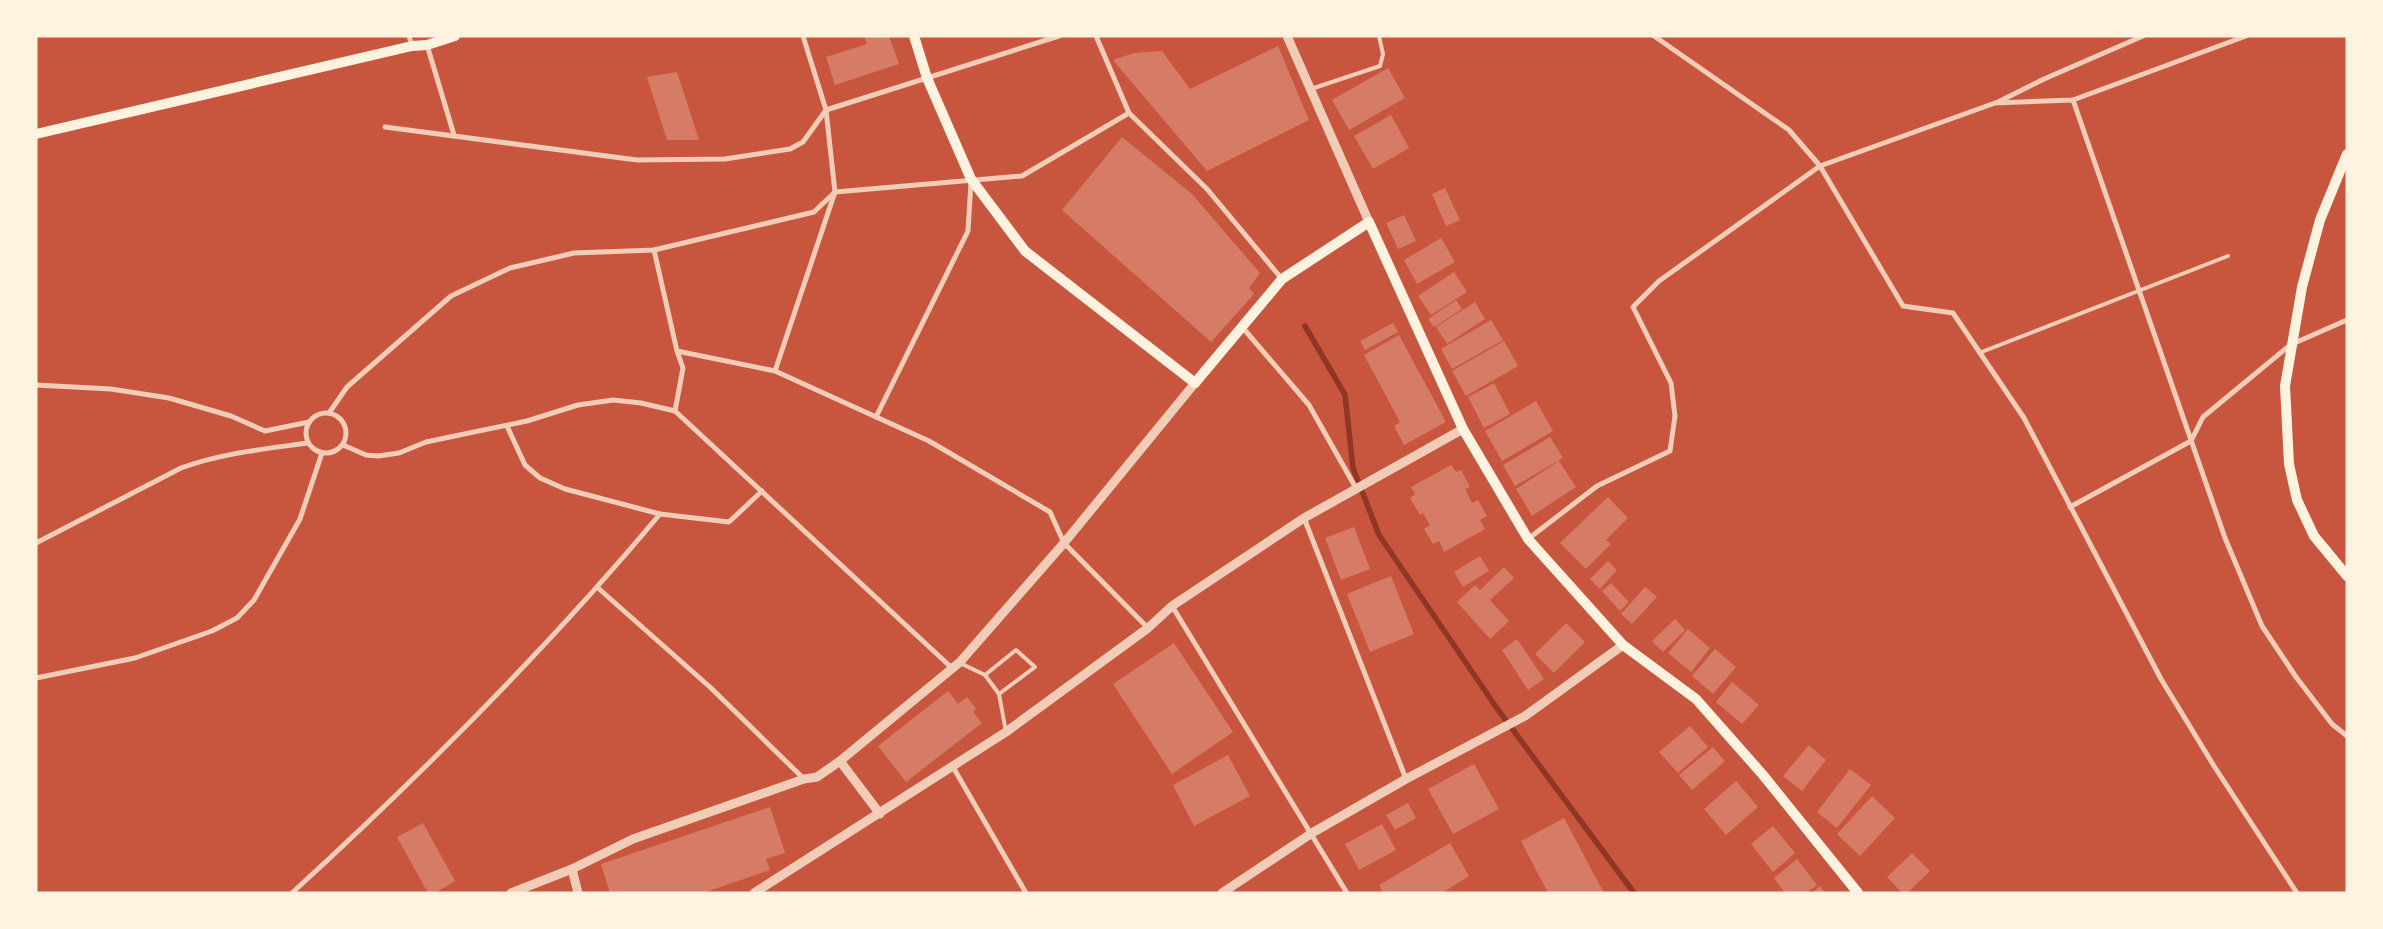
<svg xmlns="http://www.w3.org/2000/svg" width="2383" height="929" font-family="'PT Sans',sans-serif">
	<style>
		.lines { fill: none; stroke-linecap: round; stroke-linejoin: round }
		.stream { stroke: #8f3625; stroke-width: 5.5 }
		.building { fill: #d67c66 }
		.service { stroke: #f1ccb7; stroke-width: 4 }
		.minor { stroke: #f1ccb7; stroke-width: 5 }
		.tertiary { stroke: #f1ccb7; stroke-width: 9 }
		.secondary { stroke: #fff3e0; stroke-width: 10 }
	</style>
	<rect width="100%" height="100%" fill="#c8553d"/>
	<g class="lines">
		<polyline class="stream" points="1305,326 1345,395 1353,468 1379,535 1496,707 1634,893"/>
	</g>
	<g class="building">
		<polygon points="864,36 889,36 899,64 835,85 826,57 867,44"/>
		<polygon points="1278,46 1309,120 1207,171 1113,60 1134,53 1162,51 1190,89"/>
		<polygon points="1388,68 1405,98 1349,130 1332,100"/>
		<polygon points="677,72 699,140 667,140 647,77"/>
		<polygon points="1391,115 1409,148 1373,169 1354,136"/>
		<polygon points="1122,137 1192,194 1260,273 1249,288 1254,294 1211,342 1062,210"/>
		<polygon points="1445,188 1460,220 1446,226 1432,194"/>
		<polygon points="1404,215 1416,241 1398,249 1386,223"/>
		<polygon points="1441,238 1455,262 1417,284 1404,260"/>
		<polygon points="1454,272 1467,292 1431,315 1418,296"/>
		<polygon points="1456,300 1462,309 1434,327 1428,319"/>
		<polygon points="1475,302 1485,319 1447,344 1436,327"/>
		<polygon points="1491,320 1503,340 1452,369 1441,349"/>
		<polygon points="1393,323 1398,332 1365,350 1360,341"/>
		<polygon points="1399,335 1446,422 1404,445 1394,426 1400,422 1364,355"/>
		<polygon points="1504,341 1518,366 1466,396 1452,371"/>
		<polygon points="1494,383 1510,414 1484,428 1468,397"/>
		<polygon points="1536,401 1553,431 1502,461 1485,431"/>
		<polygon points="1550,437 1563,458 1515,486 1503,465"/>
		<polygon points="1559,461 1576,487 1532,516 1516,489"/>
		<polygon points="1451,465 1456,472 1461,470 1470,487 1465,489 1472,503 1478,500 1487,516 1480,520 1485,529 1444,552 1439,541 1433,544 1424,529 1430,525 1423,513 1420,515 1410,498 1415,494 1411,487"/>
		<polygon points="1608,497 1628,518 1606,540 1611,544 1586,569 1560,543"/>
		<polygon points="1354,527 1370,569 1341,580 1325,538"/>
		<polygon points="1480,556 1489,571 1463,587 1454,572"/>
		<polygon points="1608,561 1617,570 1600,589 1590,579"/>
		<polygon points="1504,567 1514,578 1490,600 1509,621 1490,639 1457,602 1475,585 1480,590"/>
		<polygon points="1391,576 1414,634 1370,652 1347,594"/>
		<polygon points="1611,583 1629,602 1620,611 1602,591"/>
		<polygon points="1645,587 1657,597 1632,624 1621,614"/>
		<polygon points="1675,619 1685,630 1663,652 1652,641"/>
		<polygon points="1566,623 1585,642 1554,673 1535,654"/>
		<polygon points="1688,629 1710,648 1691,672 1668,653"/>
		<polygon points="1517,639 1544,679 1528,690 1502,650"/>
		<polygon points="1174,643 1233,732 1172,774 1113,684"/>
		<polygon points="1715,649 1736,667 1713,694 1692,676"/>
		<polygon points="1732,682 1759,705 1742,724 1716,702"/>
		<polygon points="948,691 958,704 967,697 976,709 973,712 982,723 906,782 878,746"/>
		<polygon points="1690,726 1708,747 1678,773 1659,752"/>
		<polygon points="1809,745 1826,760 1802,791 1783,776"/>
		<polygon points="1713,747 1725,761 1692,790 1679,775"/>
		<polygon points="1228,755 1250,796 1194,826 1173,785"/>
		<polygon points="1474,764 1499,809 1453,834 1428,789"/>
		<polygon points="1850,769 1871,785 1837,828 1817,812"/>
		<polygon points="1736,781 1758,807 1726,835 1704,809"/>
		<polygon points="1872,796 1895,818 1860,856 1837,834"/>
		<polygon points="1408,803 1416,818 1395,830 1386,815"/>
		<polygon points="770,807 785,853 766,859 770,870 703,893 610,893 601,864"/>
		<polygon points="1564,818 1604,893 1548,893 1521,841"/>
		<polygon points="423,823 455,881 435,893 428,893 397,837"/>
		<polygon points="1382,824 1396,850 1359,870 1345,844"/>
		<polygon points="1773,826 1795,853 1773,872 1751,844"/>
		<polygon points="1450,843 1469,876 1442,893 1383,893 1379,885"/>
		<polygon points="1912,853 1930,871 1907,893 1902,893 1887,877"/>
		<polygon points="1797,859 1817,885 1806,893 1785,893 1774,878"/>
		<polygon points="1820,886 1825,893 1812,893"/>
	</g>
	<g class="lines">
		<g class="service">
			<polyline points="1311,89 1380,66 1383,54 1379,36"/>
			<polyline points="1979,353 2228,256"/>
			<polyline points="960,663 985,675 999,694 1006,732"/>
			<polyline points="985,675 1016,650 1035,667 999,694"/>
		</g>
		<g class="minor">
			<polyline points="409,36 412,46"/>
			<polyline points="1096,36 1129,113 1207,189 1282,279"/>
			<polyline points="1654,36 1789,130 1820,166 1903,306 1953,313 2024,418 2161,679 2214,766 2297,893"/>
			<polyline points="427,45 454,135"/>
			<polyline points="2073,100 2225,538 2262,626 2296,677 2332,724 2347,736"/>
			<polyline points="1998,102 2044,79 2143,36"/>
			<polyline points="385,127 637,160 725,159 790,149 803,142 826,110 1059,36"/>
			<polyline points="654,250 677,351 683,368 675,411"/>
			<polyline points="1243,328 1309,405 1357,490"/>
			<polyline points="677,351 775,371 929,441 1050,512 1064,543 1148,628"/>
			<polyline points="775,371 835,192 826,110 803,36"/>
			<polyline points="36,385 111,389 169,398 231,416 265,431 309,422"/>
			<circle cx="326" cy="433" r="20"/>
			<polyline points="329,413 347,387 451,296 510,268 574,253 654,250 814,212 835,192 1022,176 1129,113"/>
			<polyline points="876,417 968,231 971,182"/>
			<polyline points="507,426 525,465 540,478 565,489 660,514 729,522 762,491"/>
			<polyline points="343,445 366,455 378,456 399,453 426,442 527,421 578,405 613,400 641,403 675,411 953,669"/>
			<polyline points="2070,507 2191,441 2203,417 2290,345 2347,320"/>
			<polyline points="1304,518 1406,779"/>
			<polyline points="1528,539 1597,486 1670,451 1675,416 1671,383 1633,307 1659,281 1820,166 1995,103 2073,100 2246,36"/>
			<path d="M36 543 181 468C222 453 265 449 308 443"/>
			<polyline points="598,588 711,688 804,779"/>
			<polyline points="1172,606 1347,893"/>
			<polyline points="36,678 135,658 212,631 237,618 254,600 300,519 322,453"/>
			<polyline points="953,767 1026,893"/>
			<path d="M292 893C422 774 547 649 660 514"/>
		</g>
		<g class="tertiary">
			<polyline points="1287,36 1369,222"/>
			<polyline points="840,761 880,814"/>
			<polyline points="572,869 578,893"/>
			<polyline points="511,893 572,869 633,839 804,779 817,777 840,761 960,662 1064,543 1195,383"/>
			<polyline points="754,893 1006,732 1148,628 1172,606 1304,518 1463,429"/>
			<polyline points="1222,893 1312,833 1406,779 1525,716 1623,645"/>
		</g>
		<g class="secondary">
			<polyline points="914,36 927,78 971,179 1025,251 1195,383 1282,279 1369,222 1463,429 1528,539 1623,645 1696,699 1763,775 1858,893"/>
			<polyline points="36,134 412,46 427,45 455,36"/>
			<polyline points="2347,154 2320,220 2302,287 2285,386 2289,464 2297,500 2314,536 2347,576"/>
		</g>
	</g>
	<rect width="2383" height="929" fill="none" stroke="#fff3e0" stroke-width="75"/>
</svg>
